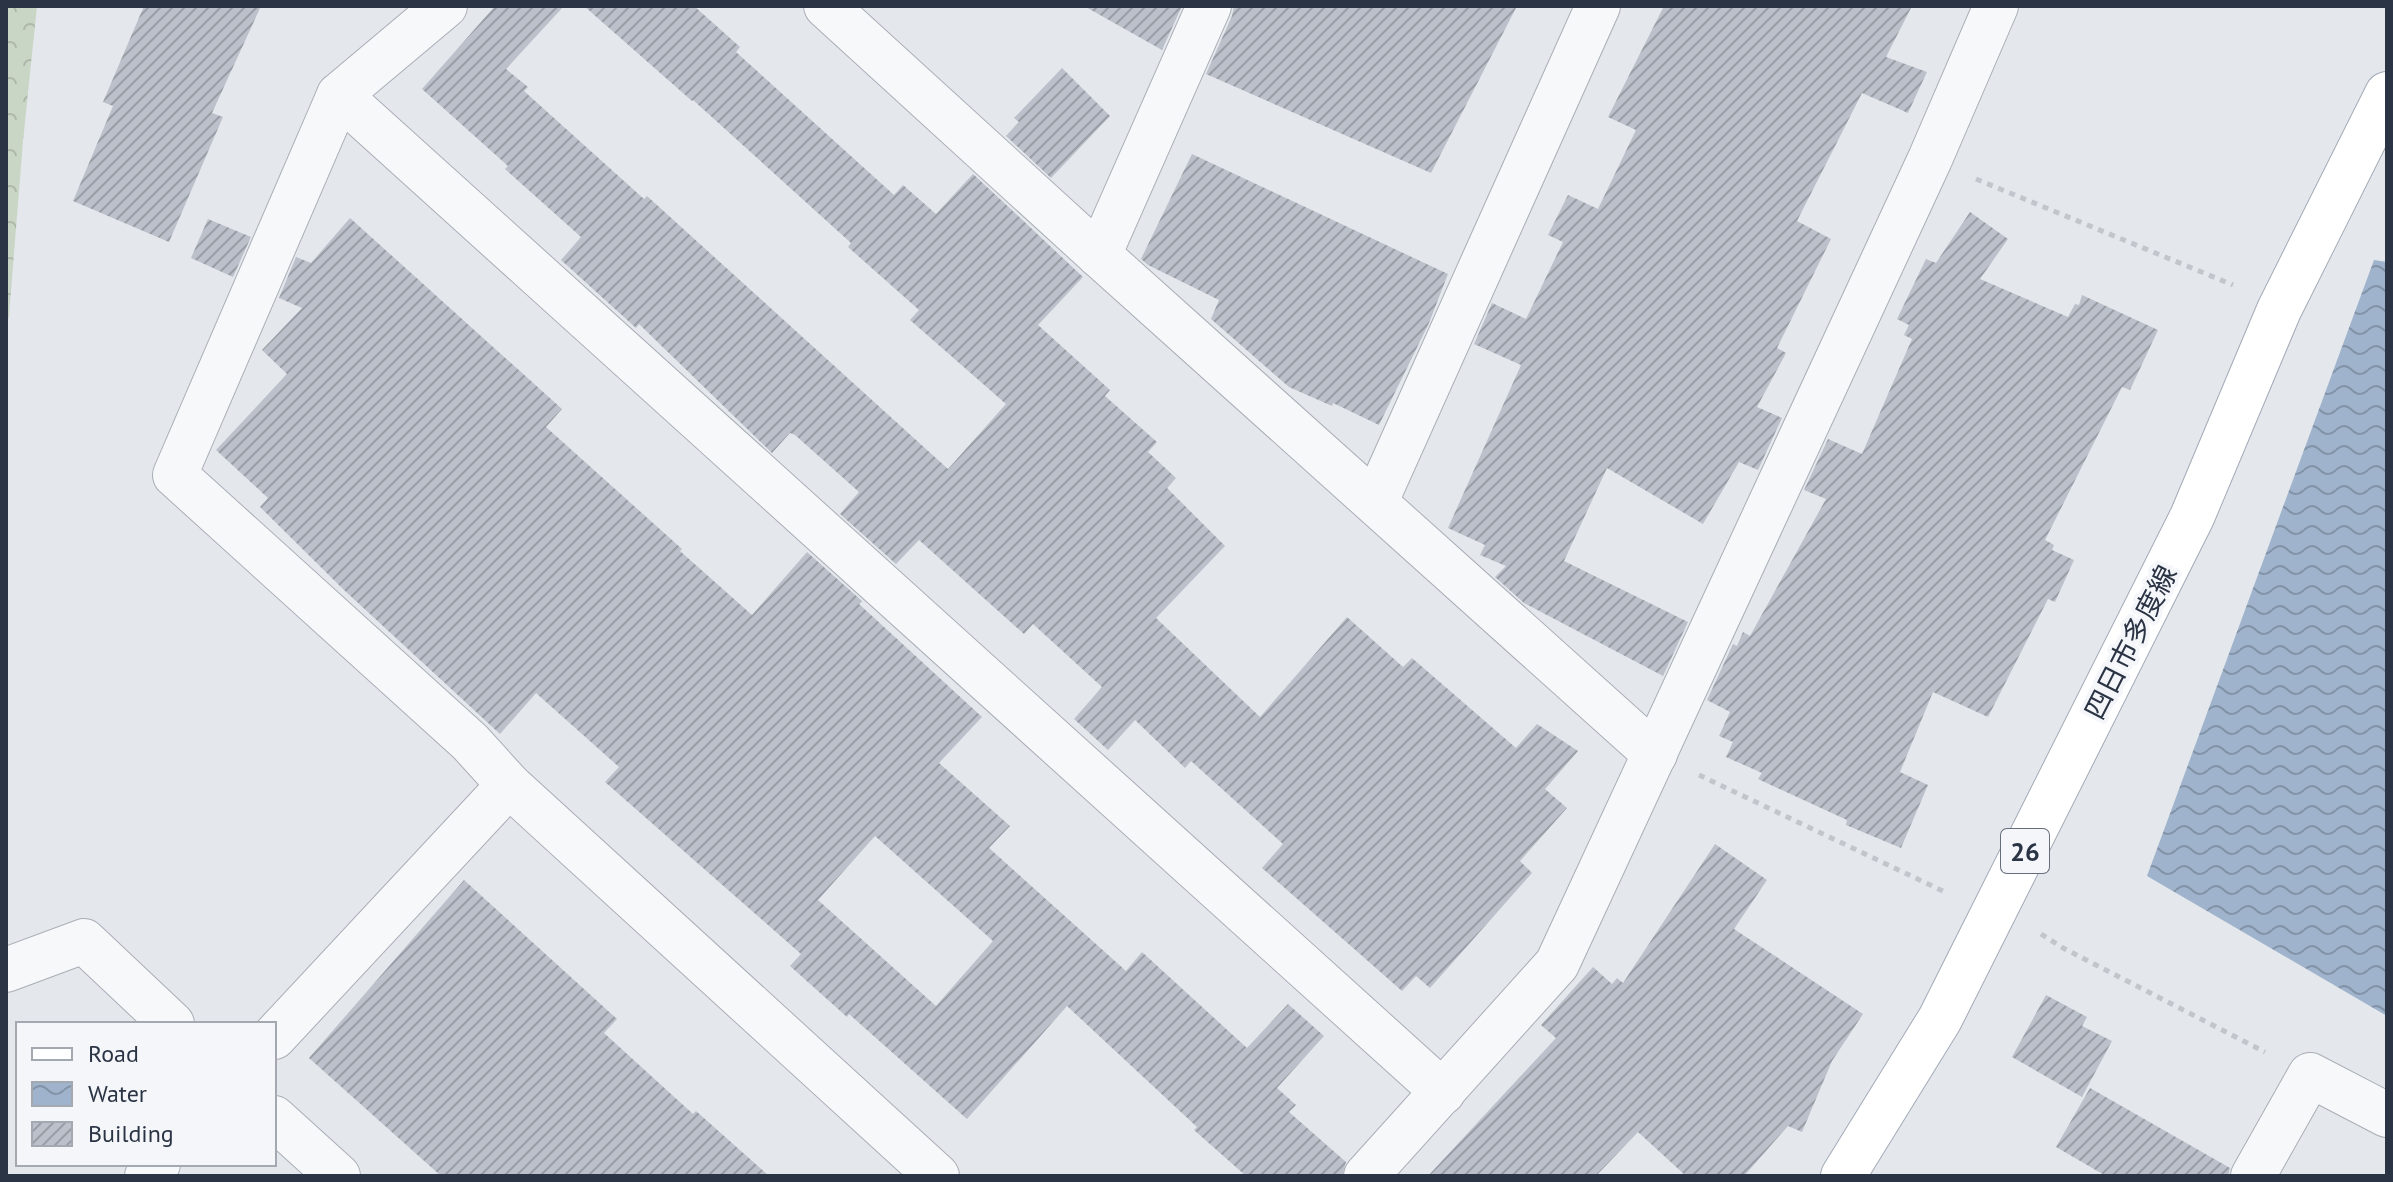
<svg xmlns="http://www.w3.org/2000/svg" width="2393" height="1182" font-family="'PT Sans','Noto Sans JP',sans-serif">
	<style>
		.forest { fill: url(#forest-crowns) }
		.water { fill: url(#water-waves) }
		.building { fill: url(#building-hatch); fill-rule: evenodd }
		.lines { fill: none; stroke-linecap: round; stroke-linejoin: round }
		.minor-casing { stroke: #a9aeb7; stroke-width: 46 }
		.major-casing { stroke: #a3abb8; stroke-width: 46 }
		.path { stroke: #c2c5cb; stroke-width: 5; stroke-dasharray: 6 6; stroke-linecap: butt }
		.minor { stroke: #f7f8fa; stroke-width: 44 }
		.major { stroke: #fff; stroke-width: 44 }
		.labels { text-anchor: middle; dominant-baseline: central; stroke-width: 8; stroke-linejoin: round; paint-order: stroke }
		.shield { fill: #f4f6f9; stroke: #676e7b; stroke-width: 2 }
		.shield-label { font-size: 26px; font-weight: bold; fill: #2b3445 }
		.street-label { font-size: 28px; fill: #2b3445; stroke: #f4f6f9 }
	</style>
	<defs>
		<pattern id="forest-crowns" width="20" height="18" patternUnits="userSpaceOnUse" patternTransform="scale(2)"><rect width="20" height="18" fill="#c9d6c5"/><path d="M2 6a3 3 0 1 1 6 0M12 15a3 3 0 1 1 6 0" fill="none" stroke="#adb8ab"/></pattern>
		<pattern id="water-waves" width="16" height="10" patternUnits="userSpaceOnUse" patternTransform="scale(2)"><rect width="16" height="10" fill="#9fb4cc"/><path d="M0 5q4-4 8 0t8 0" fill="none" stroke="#8293a7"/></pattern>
		<pattern id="building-hatch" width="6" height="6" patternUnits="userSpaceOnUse" patternTransform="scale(2)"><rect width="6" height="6" fill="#bbc0ca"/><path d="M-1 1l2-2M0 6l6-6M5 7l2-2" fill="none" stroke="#989da6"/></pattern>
	</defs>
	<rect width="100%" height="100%" fill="#e4e7ec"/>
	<polygon class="forest" points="6,6 37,6 23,141 9,316 6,330"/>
	<polygon class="water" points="2374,260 2387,262 2387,1016 2147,876"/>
	<g class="building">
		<polygon points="144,6 261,6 212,113 223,117 169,242 73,201 113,106 103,102"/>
		<polygon points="495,6 564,6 506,69 528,87 524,91 644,199 647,196 948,469 1006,404 910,320 919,310 848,247 851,243 693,100 692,101 584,6 694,6 740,47 736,52 894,195 903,185 936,214 973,174 1016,214 1083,277 1038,325 1110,390 1105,396 1157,442 1148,452 1176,478 1167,488 1225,546 1156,618 1260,717 1347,617 1403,667 1412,658 1516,748 1537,724 1578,751 1545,789 1567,808 1520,861 1532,873 1430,988 1416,976 1402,991 1262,868 1283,844 1191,761 1185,768 1135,720 1108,750 1074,719 1102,687 1033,624 1024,634 919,540 896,564 840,514 859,492 795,435 790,433 772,453 639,324 636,328 561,260 581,237 505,169 508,166 422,89"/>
		<polygon points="1084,6 1182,6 1162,50"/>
		<polygon points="1234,6 1517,6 1431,173 1206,74 1232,16"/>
		<polygon points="1664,6 1912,6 1886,57 1927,72 1908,113 1862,93 1797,221 1831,239 1777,348 1786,353 1757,407 1782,418 1758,470 1739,462 1703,524 1607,468 1564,561 1688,622 1663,676 1524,603 1495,577 1506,566 1480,555 1485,545 1448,528 1521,365 1474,344 1492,303 1526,319 1563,242 1548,235 1568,195 1598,209 1636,130 1608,117"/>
		<polygon points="1062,68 1110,116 1051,178 1006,136 1019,122 1014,118"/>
		<polygon points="1192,154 1448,274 1429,323 1379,425 1333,403 1332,406 1289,387 1211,319 1219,300 1148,265 1141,259"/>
		<polygon points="1970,212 2008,239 1980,279 2068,317 2075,304 2079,305 2082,295 2158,330 2130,390 2122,387 2045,540 2054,545 2052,550 2074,560 2055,602 2048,599 1988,717 1933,692 1900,772 1928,785 1901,848 1846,825 1847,820 1758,779 1762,773 1726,757 1733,742 1719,736 1730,712 1707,700 1733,644 1737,646 1743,632 1750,636 1826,499 1804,490 1828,439 1862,454 1912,339 1904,335 1909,325 1897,319 1926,259 1936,263"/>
		<path d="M350 218 562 409 546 427 682 549 680 551 752 615 807 552 862 601 859 604 982 717 939 763 1010 826 989 848 1126 971 1142 952 1247 1048 1288 1004 1324 1036 1277 1088 1296 1105 1289 1112 1346 1162 1342 1176H1246L1194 1130 1197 1127 1067 1006 967 1119 849 1014 847 1017 790 966 801 954 605 782 619 767 536 693 500 734 344 590 260 507 268 498 216 450 287 374 262 350 302 308 279 298 296 257 311 263ZM875 836 993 941 936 1006 818 900Z"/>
		<polygon points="208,219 251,237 233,277 191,258"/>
		<polygon points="1715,844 1767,880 1734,929 1863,1014 1832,1061 1802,1132 1788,1126 1744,1176 1686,1176 1638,1132 1596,1176 1428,1176 1556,1038 1541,1025 1593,967 1612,984 1617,978 1623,983"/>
		<polygon points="464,880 617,1019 604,1033 693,1114 696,1111 769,1176 441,1176 309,1058"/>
		<polygon points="2046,995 2087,1017 2082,1026 2112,1041 2082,1097 2012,1057"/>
		<polygon points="2090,1088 2230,1168 2228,1176 2106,1176 2056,1147"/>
	</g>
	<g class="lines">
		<g class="minor-casing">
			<g id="minor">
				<polyline points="445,6 339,95 175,475 470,742 509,785 937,1176"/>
				<polyline points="826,6 1099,255 1655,754"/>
				<polyline points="339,95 1443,1092"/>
				<polyline points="1099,255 1209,6"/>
				<polyline points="1376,501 1598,6"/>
				<polyline points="6,970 84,941 172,1024"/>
				<polyline points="274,1037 509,785"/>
				<polyline points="274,1118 338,1176"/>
				<polyline points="147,1176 158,1164"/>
				<polyline points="1366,1176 1557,964 1930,159 1996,6"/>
				<polyline points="2253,1176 2310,1075 2387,1115"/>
			</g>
		</g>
		<g class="major-casing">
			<polyline id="major" points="1843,1176 1940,1019 2192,517 2279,310 2387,94"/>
		</g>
		<g class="path">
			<polyline points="1976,179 2233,285"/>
			<polyline points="1699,775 1947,893"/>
			<polyline points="2041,934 2063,948 2265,1052"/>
		</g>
		<use href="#minor" class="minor"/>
		<use href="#major" class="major"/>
	</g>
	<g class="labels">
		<rect class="shield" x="2001" y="829" width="48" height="44" rx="6"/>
		<g class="shield-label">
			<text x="2025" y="851">26</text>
		</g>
		<g class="street-label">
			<text transform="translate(2130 642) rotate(-63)">四日市多度線</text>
		</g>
	</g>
	<rect width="2393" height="1182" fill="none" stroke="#2b3445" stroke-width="16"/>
	<rect x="16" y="1022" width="260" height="144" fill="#f4f6f9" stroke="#a4a8b1" stroke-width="2"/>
	<rect x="32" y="1048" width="40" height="12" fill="#ffffff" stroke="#a4a8b1" stroke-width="2"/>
	<text x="88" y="1062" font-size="24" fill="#2b3445">Road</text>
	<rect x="32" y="1082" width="40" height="24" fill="url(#water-waves)" stroke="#a4a8b1" stroke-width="2"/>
	<text x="88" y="1102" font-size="24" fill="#2b3445">Water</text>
	<rect x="32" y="1122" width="40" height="24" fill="url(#building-hatch)" stroke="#a4a8b1" stroke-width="2"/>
	<text x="88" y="1142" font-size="24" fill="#2b3445">Building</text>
</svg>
